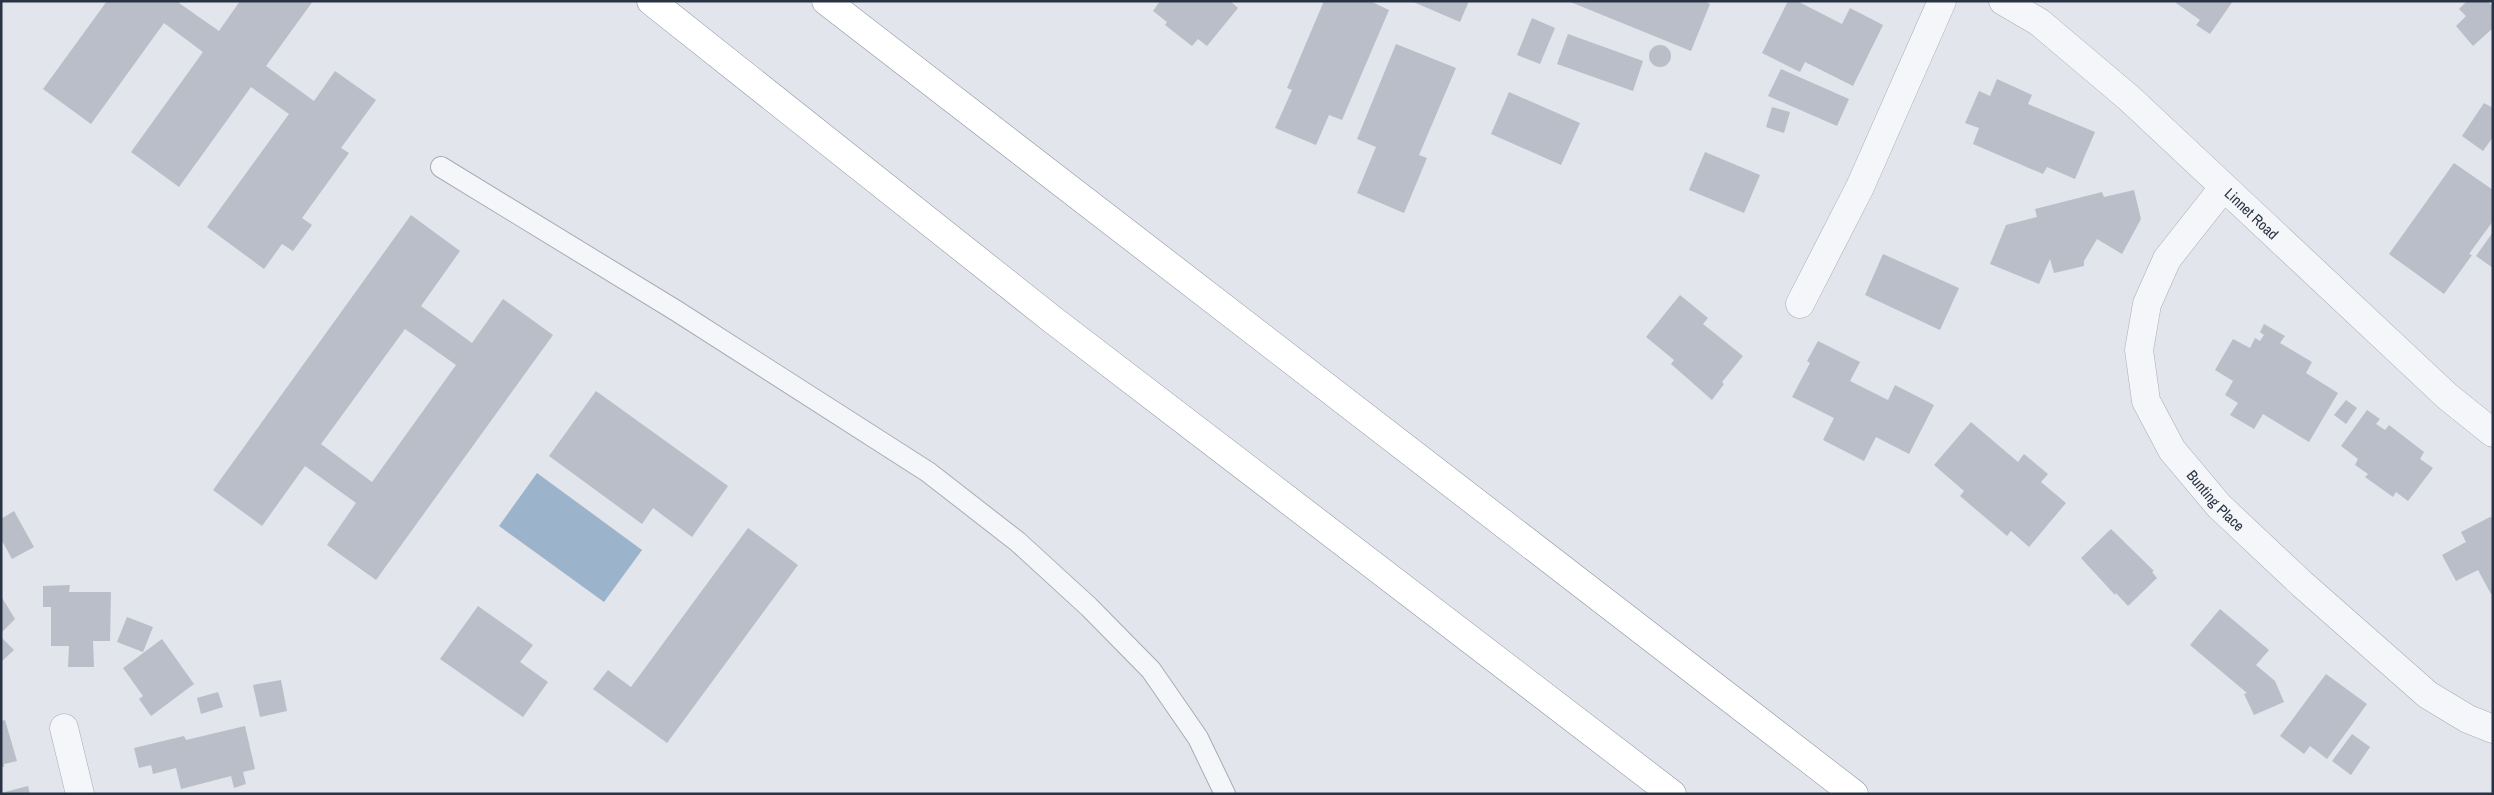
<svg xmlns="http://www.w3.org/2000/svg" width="2494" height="795" font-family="'Archivo Narrow',sans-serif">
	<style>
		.water { fill: #9cb3cc }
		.building { fill: #b9bec8; fill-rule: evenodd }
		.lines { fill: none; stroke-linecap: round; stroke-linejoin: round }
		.service-casing { stroke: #a7acb5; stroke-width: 22 }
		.minor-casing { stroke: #a7acb5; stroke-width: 29 }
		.motorway-casing { stroke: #8993a2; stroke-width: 29 }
		.service { stroke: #f5f6f9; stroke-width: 20 }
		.minor { stroke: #f5f6f9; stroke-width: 28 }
		.motorway { stroke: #fff; stroke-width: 28 }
		.labels { text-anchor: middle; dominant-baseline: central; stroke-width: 5; stroke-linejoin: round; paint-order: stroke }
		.street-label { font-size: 15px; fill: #293343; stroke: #f2f4f8 }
	</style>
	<rect width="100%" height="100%" fill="#e2e5eb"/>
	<polygon class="water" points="537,473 642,550 604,602 499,526"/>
	<g class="building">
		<polygon points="107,1 181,1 179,3 219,31 240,1 313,1 266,66 314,101 335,71 376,100 341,148 349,153 302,218 312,225 293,251 282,244 264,269 207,227 289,114 251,87 179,187 131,152 203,52 164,23 91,124 43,89"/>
		<polygon points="1160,1 1230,1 1238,8 1207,46 1198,39 1192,46 1165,25 1167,22 1153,11"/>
		<polygon points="1324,1 1370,1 1389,10 1342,120 1329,115 1316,145 1275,128 1292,90 1287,88"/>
		<polygon points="1411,1 1469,1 1460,22"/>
		<polygon points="1568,1 1704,1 1710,4 1691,51"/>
		<polygon points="1788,1 1797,1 1842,24 1850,8 1883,25 1853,86 1805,62 1800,72 1762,53"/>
		<polygon points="2177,1 2233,1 2210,34 2196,25 2200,20 2176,3"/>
		<polygon points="2467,1 2488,1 2493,7 2493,28 2473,46 2456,26 2466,16 2459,9"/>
		<polygon points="1532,18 1555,28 1540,64 1517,55"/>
		<polygon points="1568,34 1643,61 1633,91 1557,64"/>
		<polygon points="1396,44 1456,68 1419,155 1427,158 1404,213 1357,193 1376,147 1357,139"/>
		<circle cx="1660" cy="56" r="11"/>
		<polygon points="1781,69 1849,99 1837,126 1768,96"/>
		<polygon points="1997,79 2032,95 2028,104 2095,132 2075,179 2047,167 2043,174 1973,144 1979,128 1965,123 1979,91 1990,96"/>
		<polygon points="1509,92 1580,123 1561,165 1491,134"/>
		<polygon points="2484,103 2493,108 2493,137 2483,151 2462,136"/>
		<polygon points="1772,107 1790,112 1784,133 1766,127"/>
		<polygon points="1705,152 1760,175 1744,213 1689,190"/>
		<polygon points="2454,163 2493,190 2493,221 2469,254 2472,255 2444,294 2389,254"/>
		<polygon points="2134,190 2141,219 2122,254 2097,239 2084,261 2084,266 2054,273 2050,259 2039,284 1990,264 2006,225 2037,217 2035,209 2102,192 2104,197"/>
		<path d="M411 215 460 251 421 306 472 343 503 299 553 335 376 580 327 545 356 503 305 466 262 526 213 490ZM405 329 456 365 372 482 321 444Z"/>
		<polygon points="2493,232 2493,268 2476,256"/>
		<polygon points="1883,254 1959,288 1940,330 1865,295"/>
		<polygon points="1680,295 1708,318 1703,324 1743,356 1722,382 1724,384 1712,400 1671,364 1674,360 1646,337"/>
		<polygon points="2264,324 2285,336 2280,343 2312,362 2306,373 2338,393 2309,442 2263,414 2254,429 2230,415 2238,403 2225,395 2233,381 2215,370 2233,339 2250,348 2255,338 2260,341 2264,335 2260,332"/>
		<polygon points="1818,341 1860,362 1850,381 1888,400 1895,385 1934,405 1909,454 1876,437 1864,461 1823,440 1834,418 1792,397 1810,363 1807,361"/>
		<polygon points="596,391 728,486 692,537 653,508 642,524 549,456"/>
		<polygon points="2346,400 2357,408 2346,424 2334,415"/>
		<polygon points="2367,410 2380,419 2376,424 2385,430 2389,425 2424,452 2420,459 2433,468 2408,501 2396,492 2393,497 2365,477 2368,474 2355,465 2358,459 2341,446"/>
		<polygon points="1971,422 2018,462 2024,454 2048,474 2041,482 2066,503 2029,547 2011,531 2007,536 1960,496 1964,491 1934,465"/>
		<polygon points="14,511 34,547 12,559 1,539 1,519"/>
		<polygon points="2490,517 2493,518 2493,593 2491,594 2478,570 2456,581 2442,555 2466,542 2461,532"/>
		<polygon points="748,528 798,565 667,743 593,689 608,670 631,687"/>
		<polygon points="2111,529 2154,571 2152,572 2157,578 2128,606 2116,593 2115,595 2081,558"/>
		<polygon points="70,585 69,592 111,592 110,641 93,641 94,667 68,667 69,646 51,646 51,607 43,607 43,586"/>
		<polygon points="1,596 15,619 1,633"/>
		<polygon points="478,606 533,645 520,662 548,682 523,717 440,659"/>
		<polygon points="2220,609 2269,650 2256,665 2275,681 2284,702 2254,715 2244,694 2247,693 2190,645"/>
		<polygon points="127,617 153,627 143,652 117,642"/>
		<polygon points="1,637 14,650 1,662"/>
		<polygon points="162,639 194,684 151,716 139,699 143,696 123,668"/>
		<polygon points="2326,674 2367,704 2327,759 2310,746 2304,754 2280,736"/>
		<polygon points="281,680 287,711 260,717 253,685"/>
		<polygon points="218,692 223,707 201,714 197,698"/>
		<polygon points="5,720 17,761 4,764 4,767 1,767 1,721"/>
		<polygon points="245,726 255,769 243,772 246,784 234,788 231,776 181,789 176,768 153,774 151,765 139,768 134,748 184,736 186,740"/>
		<polygon points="2352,734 2370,747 2351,775 2332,761"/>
		<polygon points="28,786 30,794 1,794 1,793"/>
	</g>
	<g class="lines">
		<g class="service-casing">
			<polyline id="service" points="441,167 675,310 928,472 1018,542 1089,607 1151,670 1198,738 1225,794"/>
		</g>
		<g class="minor-casing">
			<g id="minor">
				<path id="s1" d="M2003 1 2039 22 2129 98 2448 397 2493 433"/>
				<path id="s2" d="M2223 188 2167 259 2147 304 2139 350 2146 401 2172 450 2219 506 2302 584 2428 695 2468 719 2493 729"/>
				<polyline points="1800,304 1860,187 1942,1"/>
				<polyline points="64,728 80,794"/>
			</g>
		</g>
		<g class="motorway-casing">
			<g id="motorway">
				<polyline points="651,1 1053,320 1672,794"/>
				<polyline points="826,1 1854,794"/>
			</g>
		</g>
		<use href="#service" class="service"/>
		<use href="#minor" class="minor"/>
		<use href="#motorway" class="motorway"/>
	</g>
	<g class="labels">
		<g class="street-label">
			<text stroke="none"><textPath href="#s1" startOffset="328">Linnet Road</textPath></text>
			<text stroke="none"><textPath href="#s2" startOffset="360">Bunting Place</textPath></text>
		</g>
	</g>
	<rect width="2494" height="795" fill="none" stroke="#293343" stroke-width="5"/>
</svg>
